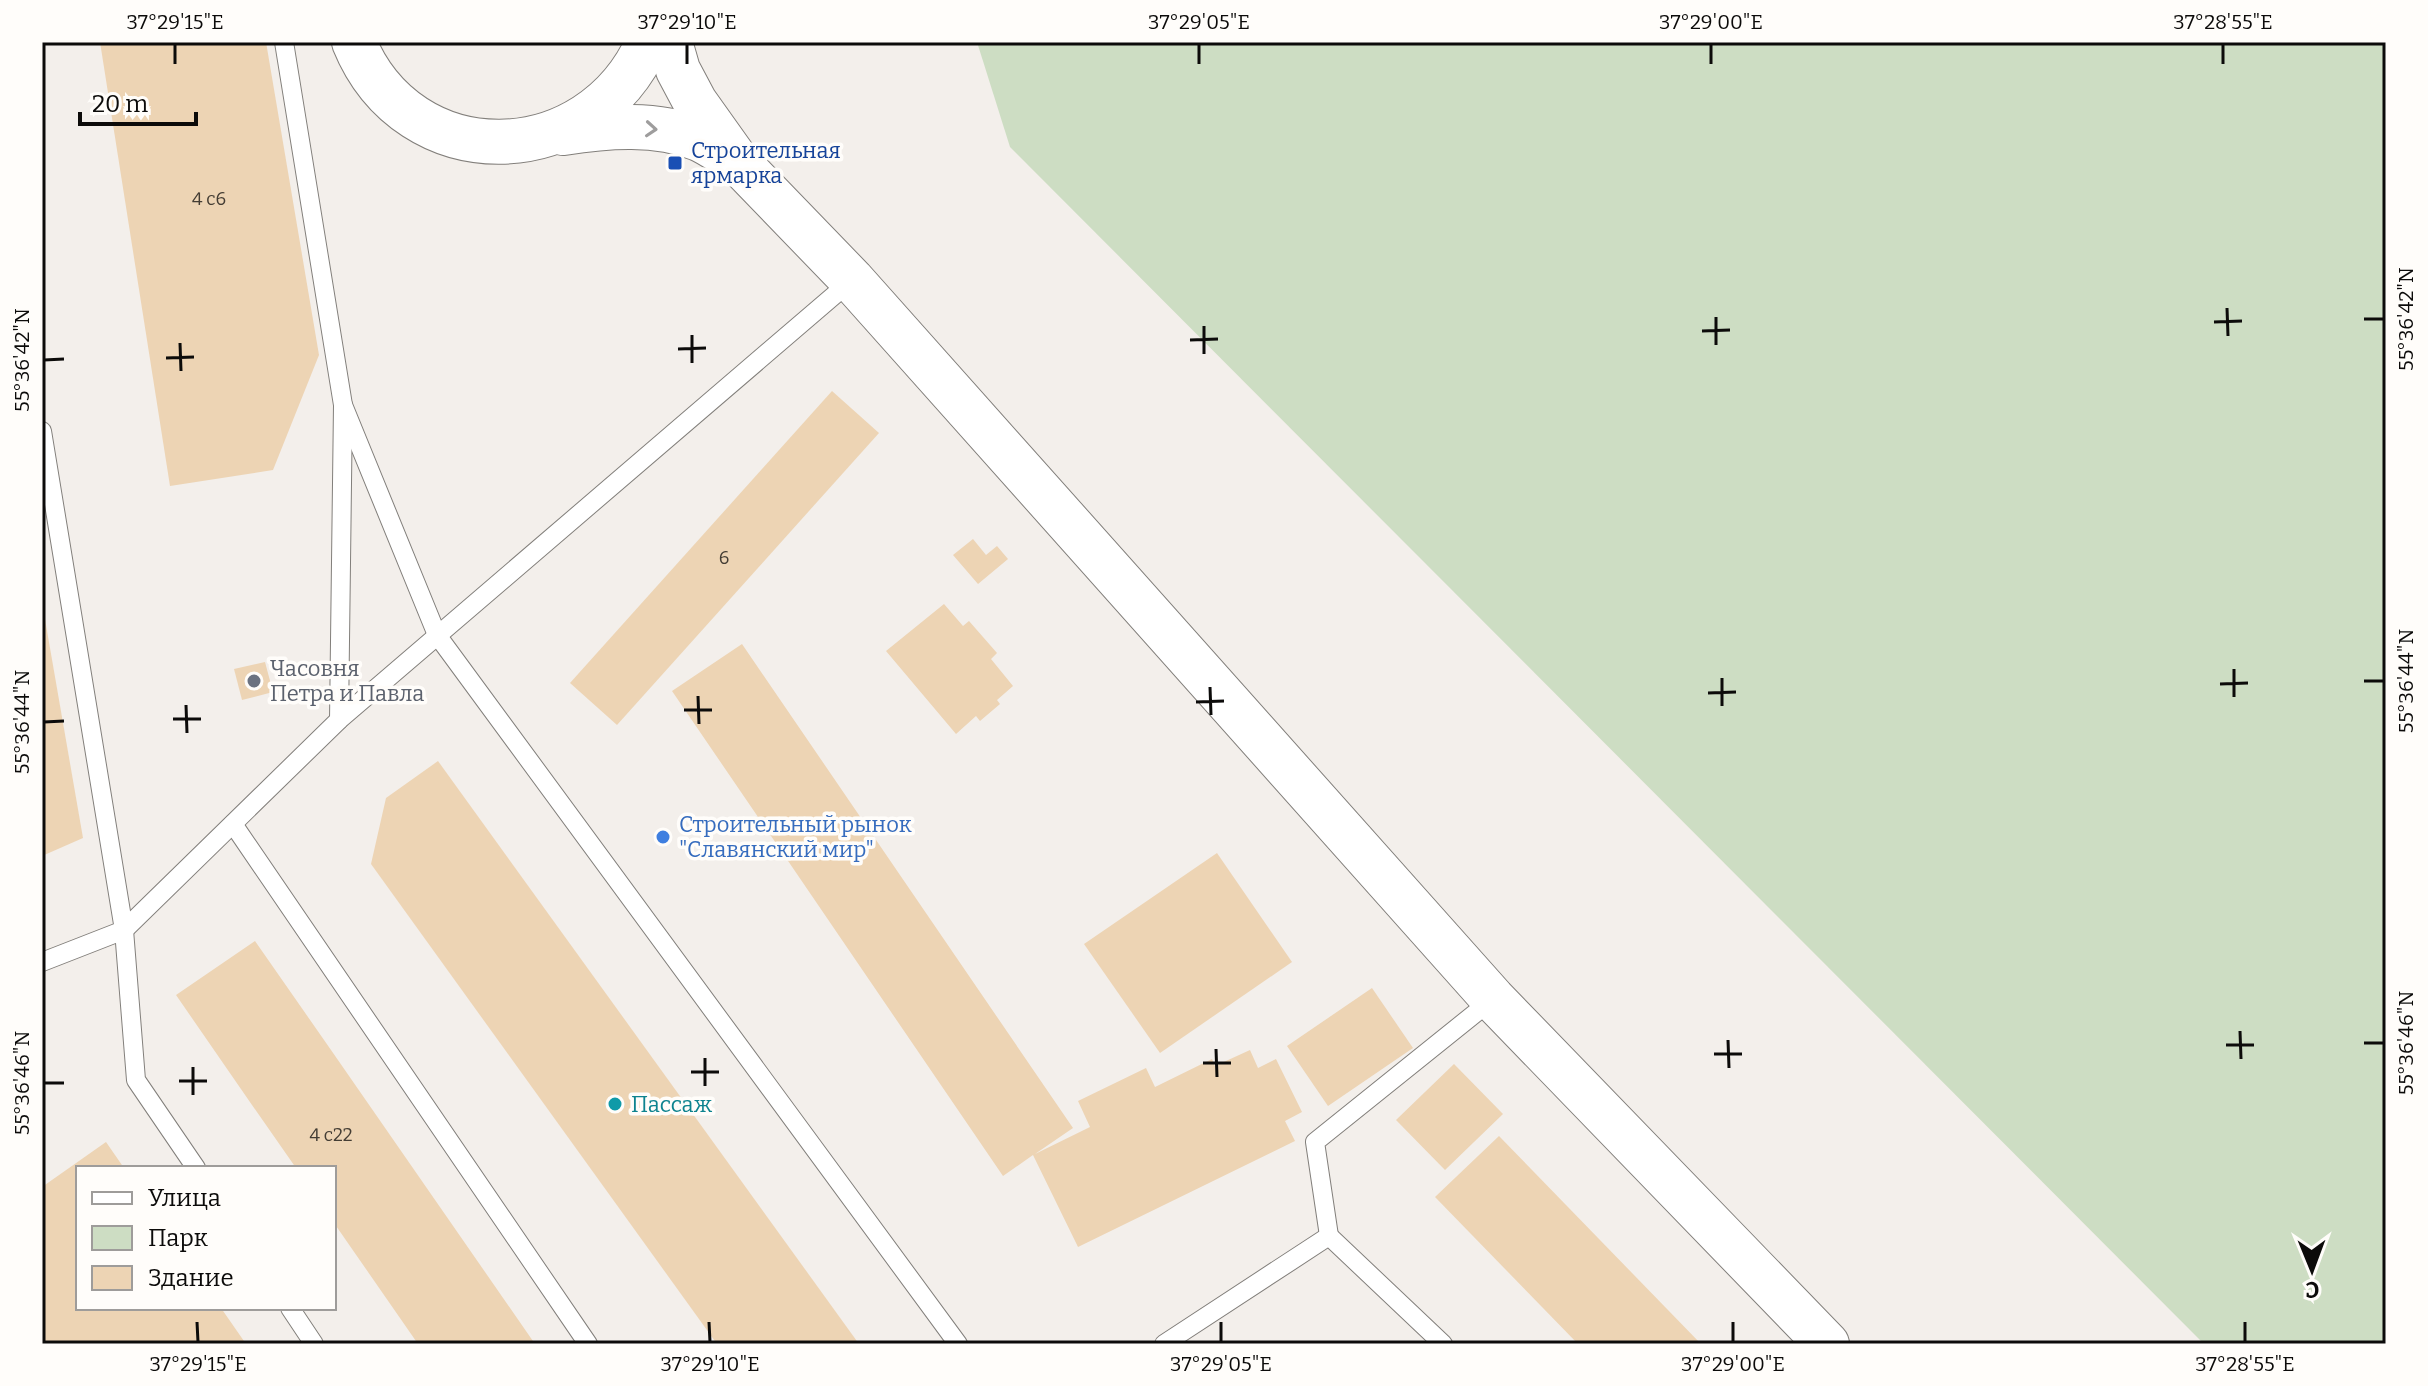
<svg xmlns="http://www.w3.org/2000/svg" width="2428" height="1386" font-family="Bitter,serif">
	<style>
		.green { fill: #cdddc3 }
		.building { fill: #edd4b4 }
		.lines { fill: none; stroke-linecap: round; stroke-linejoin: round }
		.lane-casing { stroke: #827f7b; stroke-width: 20 }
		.secondary-casing { stroke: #827f7b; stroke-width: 46 }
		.lane { stroke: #fff; stroke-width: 18 }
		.secondary { stroke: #fff; stroke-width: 44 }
		.oneway { stroke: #9e9d9d }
		.ticks { fill: none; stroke: #0c0b0a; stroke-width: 3 }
		.transit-dot { fill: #1a4fb4; stroke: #fffdfa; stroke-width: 3 }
		.worship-dot { fill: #6b7280; stroke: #fffdfa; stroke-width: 3 }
		.shop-dot { fill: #3f7fe0; stroke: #fffdfa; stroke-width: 3 }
		.culture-dot { fill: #0f9aa8; stroke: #fffdfa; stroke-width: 3 }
		.labels { text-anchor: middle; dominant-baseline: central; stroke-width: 7; stroke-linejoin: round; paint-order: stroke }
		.number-label { font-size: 18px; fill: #443d34 }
		.transit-label { font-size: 22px; fill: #164399; stroke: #fffdfa; text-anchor: start }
		.worship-label { font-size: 22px; fill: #5b616d; stroke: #fffdfa; text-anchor: start }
		.shop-label { font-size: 22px; fill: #366cbe; stroke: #fffdfa; text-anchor: start }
		.culture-label { font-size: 22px; fill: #0d838f; stroke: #fffdfa; text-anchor: start }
		.neatline { fill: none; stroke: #0c0b0a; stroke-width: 3 }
		.ticks-label { font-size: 20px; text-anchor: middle; fill: #0c0b0a }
	</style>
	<rect width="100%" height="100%" fill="#f3efeb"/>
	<polygon class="green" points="977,42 2386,42 2386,1344 2204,1344 1010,147"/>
	<g class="building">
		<polygon points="100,42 266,42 319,355 273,470 170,486"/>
		<polygon points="832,391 879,433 617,725 570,683"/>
		<polygon points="973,539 986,555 997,546 1008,559 978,584 953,555"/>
		<polygon points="42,602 83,838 42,856"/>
		<polygon points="944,604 963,626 969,621 997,653 991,659 1013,686 997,700 1000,704 980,721 976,716 956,734 886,651"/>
		<polygon points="742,644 1073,1128 1035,1154 1090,1127 1078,1101 1146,1068 1155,1087 1212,1059 1215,1066 1250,1050 1258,1068 1276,1059 1302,1112 1285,1121 1295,1141 1078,1247 1033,1155 1003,1176 672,691"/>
		<polygon points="265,662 273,692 242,700 234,669"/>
		<polygon points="438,761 859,1344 717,1344 371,864 386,798"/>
		<polygon points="1217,853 1292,962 1160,1053 1084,944"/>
		<polygon points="255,941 331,1050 535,1344 418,1344 334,1223 334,1168 296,1168 252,1105 176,995"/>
		<polygon points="1372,988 1413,1048 1328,1106 1287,1046"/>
		<polygon points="1454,1064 1503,1114 1445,1170 1396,1120"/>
		<polygon points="1499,1136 1701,1344 1578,1344 1435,1197"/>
		<polygon points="106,1142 124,1168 78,1168 78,1308 221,1308 246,1344 42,1344 42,1187"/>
	</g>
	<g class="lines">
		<g class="lane-casing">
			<g id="lane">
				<polyline points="284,42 343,405 339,720"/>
				<polyline points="343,405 437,635 958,1344"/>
				<polyline points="42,431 124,930 136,1080 196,1168"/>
				<polyline points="233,824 588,1344"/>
				<polyline points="42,962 124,930 339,720 852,280"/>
				<polyline points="1329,1236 1315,1142 1493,999"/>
				<polyline points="290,1308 314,1344"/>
				<polyline points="1164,1344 1329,1236 1443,1344"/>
			</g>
		</g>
		<g class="secondary-casing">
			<g id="secondary">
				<path d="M354 42C409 177 590 173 648 42"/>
				<polyline points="670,42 678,70 695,102 737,161 852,280 1493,999 1827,1344"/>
				<path d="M563 133C607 126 657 122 699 139 710 144 721 152 732 158"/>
			</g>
		</g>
		<use href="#lane" class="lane"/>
		<use href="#secondary" class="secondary"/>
	</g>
	<defs><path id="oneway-chevron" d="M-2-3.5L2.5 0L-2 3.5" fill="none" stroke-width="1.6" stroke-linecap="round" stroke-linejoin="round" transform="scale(2)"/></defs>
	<use class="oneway" href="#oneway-chevron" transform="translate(651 129) rotate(4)"/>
	<path class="ticks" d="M175 44V64M687 44V64M1199 44V64M1711 44V64M2223 44V64M2227 308 2228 336M1716 317V345M2364 319H2384M2214 322 2242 321M1204 326V354M1702 331 1730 330M692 335V363M1190 340 1218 339M180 343 181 371M678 349 706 348M166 358 194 357M44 360 64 359M2234 669V697M1722 678V706M2364 681H2384M2220 684 2248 683M1210 687 1211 715M1708 693 1736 692M698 696 699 724M1196 702 1224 701M186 705 187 733M684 710H712M173 719H201M44 722 64 721M2240 1031 2241 1059M1728 1040 1729 1068M2364 1043H2384M2226 1045H2254M1216 1049 1217 1077M1714 1054H1742M705 1058V1086M1203 1063H1231M193 1067V1095M691 1072H719M179 1081H207M44 1083H64M197 1322 198 1342M709 1322 710 1342M1221 1322V1342M1733 1322V1342M2245 1322V1342"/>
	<rect class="transit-dot" x="667" y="155" width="16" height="16" rx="4"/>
	<circle class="worship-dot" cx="254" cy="681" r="8"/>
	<circle class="shop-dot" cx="663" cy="837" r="8"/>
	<circle class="culture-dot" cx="615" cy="1104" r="8"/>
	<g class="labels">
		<g class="number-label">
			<text x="209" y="199">4 с6</text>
			<text x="724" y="558">6</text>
			<text x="331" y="1135">4 с22</text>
		</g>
		<g class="transit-label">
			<text x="691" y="150">Строительная<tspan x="691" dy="25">ярмарка</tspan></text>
		</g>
		<g class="worship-label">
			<text x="270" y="668">Часовня<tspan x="270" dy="25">Петра и Павла</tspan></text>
		</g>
		<g class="shop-label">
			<text x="679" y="824">Строительный рынок<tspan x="679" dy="25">"Славянский мир"</tspan></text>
		</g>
		<g class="culture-label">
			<text x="631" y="1104">Пассаж</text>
		</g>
	</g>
	<rect width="2428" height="1386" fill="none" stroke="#fffdfa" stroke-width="88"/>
	<rect x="76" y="1166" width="260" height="144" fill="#fffdfa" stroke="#9e9c9a" stroke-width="2"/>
	<rect x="92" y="1192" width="40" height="12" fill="#ffffff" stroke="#9e9c9a" stroke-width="2"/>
	<text x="148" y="1206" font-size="24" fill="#0c0b0a">Улица</text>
	<rect x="92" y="1226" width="40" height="24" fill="#cdddc3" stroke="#9e9c9a" stroke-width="2"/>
	<text x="148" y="1246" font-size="24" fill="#0c0b0a">Парк</text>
	<rect x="92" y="1266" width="40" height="24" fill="#edd4b4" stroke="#9e9c9a" stroke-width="2"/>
	<text x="148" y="1286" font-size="24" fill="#0c0b0a">Здание</text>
	<g transform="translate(2312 1270) rotate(179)" stroke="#fffdfa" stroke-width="6" paint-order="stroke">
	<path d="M0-6L14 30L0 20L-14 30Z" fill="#0c0b0a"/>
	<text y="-12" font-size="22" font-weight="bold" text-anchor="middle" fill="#0c0b0a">С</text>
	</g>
	<path d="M80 112v12h116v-12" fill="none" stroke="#0c0b0a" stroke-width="4"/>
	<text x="92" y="112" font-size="24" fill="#0c0b0a" stroke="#fffdfa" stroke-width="6" paint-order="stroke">20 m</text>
	<rect x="44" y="44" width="2340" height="1298" class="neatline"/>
	<g class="ticks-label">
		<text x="175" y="29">37°29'15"E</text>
		<text x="687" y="29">37°29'10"E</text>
		<text x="1199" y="29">37°29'05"E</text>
		<text x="1711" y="29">37°29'00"E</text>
		<text x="2223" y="29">37°28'55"E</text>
		<text transform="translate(2406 319) rotate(-90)" y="7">55°36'42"N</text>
		<text transform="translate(22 360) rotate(-90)" y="7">55°36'42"N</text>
		<text transform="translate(2406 681) rotate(-90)" y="7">55°36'44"N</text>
		<text transform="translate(22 722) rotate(-90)" y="7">55°36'44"N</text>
		<text transform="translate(2406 1043) rotate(-90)" y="7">55°36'46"N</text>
		<text transform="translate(22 1083) rotate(-90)" y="7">55°36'46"N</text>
		<text x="198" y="1371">37°29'15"E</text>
		<text x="710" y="1371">37°29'10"E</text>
		<text x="1221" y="1371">37°29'05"E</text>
		<text x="1733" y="1371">37°29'00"E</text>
		<text x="2245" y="1371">37°28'55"E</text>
	</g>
</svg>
